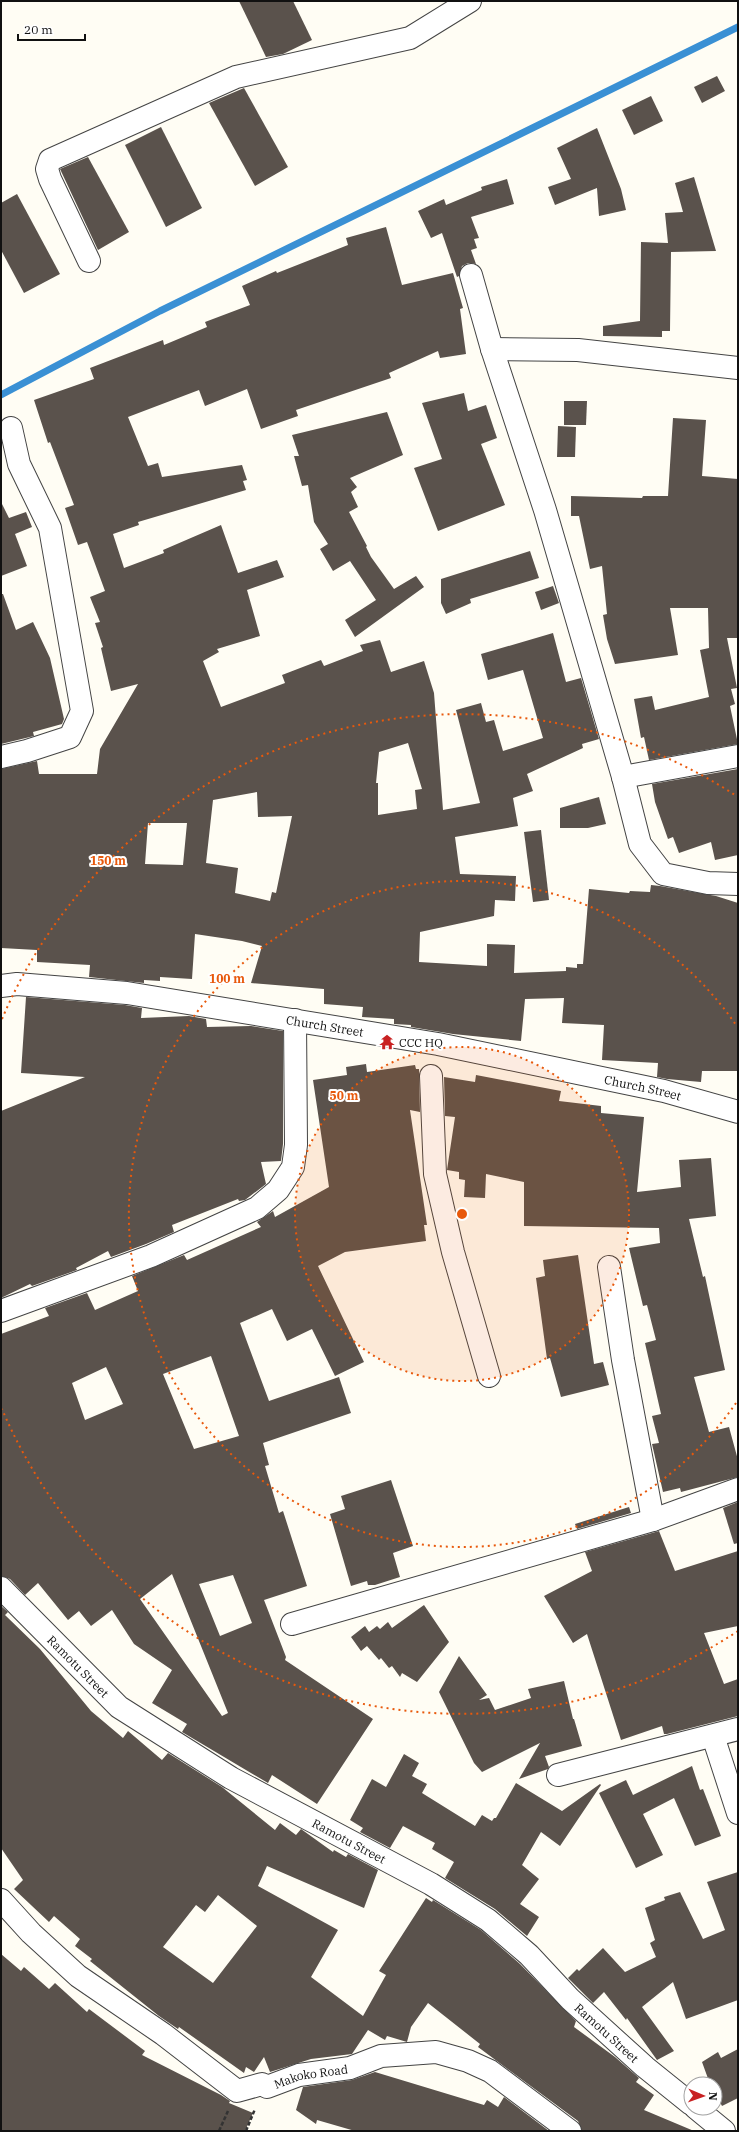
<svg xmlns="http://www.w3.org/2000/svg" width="739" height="2132" font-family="'IBM Plex Serif',serif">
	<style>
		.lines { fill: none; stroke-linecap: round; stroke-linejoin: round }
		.stream { stroke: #3a90d4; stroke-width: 7 }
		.building { fill: #5a524c; fill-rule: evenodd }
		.minor-casing { stroke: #444; stroke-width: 24 }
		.path { stroke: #333; stroke-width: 2.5; stroke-dasharray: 4 2; stroke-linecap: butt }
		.minor { stroke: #fff; stroke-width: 22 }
		.ring { fill: none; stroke: #e8590c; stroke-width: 2; stroke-dasharray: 2 4 }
		.labels { text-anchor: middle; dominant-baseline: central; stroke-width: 4; stroke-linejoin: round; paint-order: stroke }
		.street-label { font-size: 12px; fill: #111; stroke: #fff }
		.poi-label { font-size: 12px; fill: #111; stroke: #fff; text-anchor: start }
		.centre { fill: #e8590c; stroke: #fff; stroke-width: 2 }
		.ring-label { font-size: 12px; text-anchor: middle; font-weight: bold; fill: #e8590c; stroke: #fff; stroke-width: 4; stroke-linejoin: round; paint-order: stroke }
	</style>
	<rect width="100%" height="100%" fill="#fffdf4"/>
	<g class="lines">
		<polyline class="stream" points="1,395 160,311 738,27"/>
	</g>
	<g class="building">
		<polygon points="239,1 293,1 312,40 283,54 266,57"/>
		<polygon points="717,76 725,91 702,103 694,87"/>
		<polygon points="244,88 288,167 255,186 209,103"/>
		<polygon points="651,96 663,121 634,135 622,110"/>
		<polygon points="161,127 202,208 166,227 125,145"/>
		<polygon points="597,128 621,189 626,210 599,216 597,188 555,205 548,187 571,179 557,148"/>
		<polygon points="88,157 129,232 98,250 60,169"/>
		<polygon points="694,177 716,251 671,252 670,331 662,331 662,337 603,336 603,326 640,321 641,242 668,243 665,213 683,212 675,183"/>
		<polygon points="507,179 514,204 471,217 479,238 474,239 477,248 471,250 476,264 468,263 462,266 459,276 457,277 442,233 431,238 418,211 444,199 446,205 482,190 481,187"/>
		<polygon points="17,194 60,274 24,293 1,250 1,203"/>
		<path d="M386 227 402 285 453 273 463 308 460 309 466 354 440 358 438 351 389 373 391 378 296 410 298 416 261 429 247 389 205 406 199 390 128 417 148 466 158 463 162 477 242 465 247 480 243 481 246 490 138 522 139 525 113 534 124 568 164 553 163 550 221 525 238 573 277 560 284 577 247 590 260 636 217 649 219 652 203 661 221 707 285 683 282 675 321 660 324 666 363 651 360 645 380 640 391 672 424 661 434 693 443 810 480 803 456 710 481 703 486 722 494 720 503 751 543 738 523 670 488 680 481 654 553 633 566 682 581 678 599 739 582 744 583 748 527 774 533 791 513 798 518 826 455 837 460 874 516 876 515 901 495 900 494 916 420 932 419 962 487 966V944L515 945 514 973 566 971V967L577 968V964H583L589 889 629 893 630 891 650 892 651 885 660 886 716 896 738 903V1071H702L701 1082 667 1079 657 1077 658 1063 602 1060 604 1025 562 1023 564 998 525 999 521 1041 453 1034 411 1027V1025L394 1024V1019L362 1017 363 1007 324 1004V989L251 983 262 946 242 941 195 934 192 979 160 977V981L144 980V983L89 977 90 965 37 962V950L1 948V769L37 761 39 774H97L100 749 138 684 111 691 101 648 103 647 95 623 100 622 90 597 105 591 87 542 78 545 65 508 74 505 50 442 48 443 34 400 94 379 90 368 163 340 164 345 207 327 205 322 250 305 242 286 276 271 277 273 348 245 346 238ZM408 743 422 789 415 790 417 809 378 815V783H376L379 752ZM257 792 258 817 292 816 276 893 272 892 270 901 235 893 238 868 206 863 213 800ZM148 823H187L183 865 145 864Z"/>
		<polygon points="464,393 468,411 486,405 497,438 481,444 505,505 438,531 414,468 442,459 422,403"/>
		<polygon points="564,401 587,401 586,425 564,425"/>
		<polygon points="387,412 403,455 350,478 357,487 351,492 358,507 349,512 367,546 366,547 371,557 394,589 416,576 424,587 355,637 345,620 376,600 350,561 333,571 320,549 328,544 314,522 308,485 302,486 294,456 299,456 292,435"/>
		<polygon points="673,418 706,420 702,476 738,479 738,638 727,638 737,688 731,689 735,704 730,706 738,744 649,760 644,737 641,738 634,699 652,696 655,710 709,697 700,650 709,648 708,608 670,608 678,655 615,664 607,639 603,615 607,614 602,566 590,569 579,516 571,516 571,496 642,498 643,496 668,496"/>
		<polygon points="558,426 576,427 575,457 557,457"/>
		<polygon points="1,502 9,518 26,512 32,527 15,534 27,566 1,576"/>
		<polygon points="530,551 539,578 470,599 471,603 446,614 441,603 441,579"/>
		<polygon points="553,586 559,603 541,610 535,592"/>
		<polygon points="1,594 3,594 16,630 33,622 50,658 64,719 62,724 33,732 34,736 1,744"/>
		<polygon points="738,769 738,855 715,860 711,842 679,853 673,837 668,839 655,802 652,784"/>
		<polygon points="599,797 606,824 588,828 560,828 560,808"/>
		<polygon points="541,830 549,900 533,902 524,832"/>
		<polygon points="26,997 125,1005 142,1008 141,1018 189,1016 206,1019 207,1027 251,1026 283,1031 283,1144 281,1161 261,1162 266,1184 245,1200 239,1201 238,1199 172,1225 174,1232 146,1244 111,1257 108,1251 76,1268 77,1270 32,1286 30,1284 1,1298 1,1111 85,1077 21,1073"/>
		<path d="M366 1064 367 1072 415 1065 416 1069H419L420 1112 410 1110 427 1225H424L426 1241 345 1252 318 1266 364 1362 335 1376 312 1329 287 1341 272 1309 240 1323 269 1401 339 1377 351 1413 263 1443 269 1465 265 1466 279 1513 283 1511 307 1586 264 1600 286 1657 285 1660 373 1719 317 1804 272 1775 268 1783 182 1732 187 1724 152 1703 172 1670 134 1644 112 1610 91 1626 79 1611 68 1620 38 1583 25 1595 10 1579 1 1576V1334L49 1316 45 1308 87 1293 95 1310 138 1291 132 1276 184 1255 187 1260 261 1227 257 1222 273 1211 275 1217 329 1187 313 1080 347 1075 346 1067ZM211 1356 239 1436 194 1449 163 1374ZM106 1367 123 1404 85 1420 72 1383ZM172 1574 228 1713 222 1716 140 1599ZM233 1575 252 1623 220 1636 199 1584Z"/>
		<polygon points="476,1075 561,1091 559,1101 601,1106 601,1113 644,1117 637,1192 681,1187 679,1160 711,1158 716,1216 689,1219 703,1277 705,1276 725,1370 694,1377 709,1432 729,1427 738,1460 738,1477 681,1492 680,1488 663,1492 652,1444 659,1443 652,1416 661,1414 645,1343 656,1340 647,1305 643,1306 629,1248 660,1243 659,1228 524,1226 524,1182 486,1174 485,1198 464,1197 465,1180 459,1179 459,1172 447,1170 455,1117 445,1116 444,1077 475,1082"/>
		<polygon points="578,1255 594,1364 603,1362 609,1385 561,1397 550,1358 547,1359 536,1278 545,1276 543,1260"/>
		<polygon points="391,1480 413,1546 393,1553 400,1577 375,1585 368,1585 367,1581 351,1586 330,1514 345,1509 341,1496"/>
		<polygon points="738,1502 738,1543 734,1544 723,1508"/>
		<polygon points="629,1507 631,1513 577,1529 575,1524"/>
		<polygon points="659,1531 675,1571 738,1551 738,1626 704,1633 724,1684 738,1679 738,1716 667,1734 664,1734 662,1726 621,1740 587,1634 573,1643 544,1596 592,1571 585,1552"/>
		<polygon points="424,1605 449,1642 417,1682 402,1673 400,1677 392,1666 389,1668 381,1658 379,1660 367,1646 361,1651 351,1637 365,1626 369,1632 377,1626 380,1629 388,1622 392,1628"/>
		<path d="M1 1606 8 1612 5 1615 40 1649 91 1711 123 1738 128 1731 162 1760 168 1753 222 1787 275 1830 280 1823 296 1835 301 1829 333 1852 334 1850 346 1857 348 1854 378 1870 364 1908 267 1866 258 1886 338 1930 311 1977 363 2016 386 1975 379 1971 426 1898 432 1902 433 1900 481 1930 520 1964 576 2021 574 2027 615 2057 639 2078 636 2082 654 2095 644 2110 694 2131H582L578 2121 478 2047 480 2044 428 2003 411 2027 407 2042 387 2036 385 2040 368 2030 352 2054 311 2059 270 2072 264 2057 254 2072 246 2067 244 2073 179 2027 178 2029 159 2016 90 1961 92 1959 75 1946 80 1939 54 1916 49 1922 14 1889 23 1880 1 1848ZM218 1895 257 1926 213 1983 163 1947 196 1905 205 1912Z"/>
		<polygon points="459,1656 487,1695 479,1700 489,1698 495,1710 531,1698 528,1689 564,1681 573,1719 574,1719 582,1746 545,1756 549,1767 548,1769 519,1779 540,1743 482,1772 474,1763 439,1692"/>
		<polygon points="404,1754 419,1763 412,1776 427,1784 422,1793 475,1826 482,1815 492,1821 494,1818 496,1818 516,1783 562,1811 600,1784 601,1785 560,1846 541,1832 522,1865 539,1879 520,1904 539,1917 527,1936 495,1909 445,1878 454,1862 432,1849 435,1843 403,1826 390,1848 360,1832 363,1828 350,1820 372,1779 386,1787"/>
		<polygon points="692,1766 700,1790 703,1789 721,1836 695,1846 674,1798 643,1814 663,1855 636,1868 599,1793 626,1780 633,1795"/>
		<polygon points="738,1872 738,2000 686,2019 673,1982 642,2007 674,2051 657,2060 627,2018 626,2020 604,1992 593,2003 568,1978 577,1969 579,1971 603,1948 625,1972 656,1957 650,1943 655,1940 645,1908 665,1900 664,1897 680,1892 703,1939 725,1930 707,1882"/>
		<polygon points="1,1954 21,1971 24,1967 49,1989 55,1983 87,2012 89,2009 145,2051 142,2055 221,2095 230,2101 229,2103 253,2113 245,2131 1,2131"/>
		<polygon points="738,2049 738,2098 722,2106 715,2092 715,2084 710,2084 702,2062 718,2052 721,2058"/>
		<polygon points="375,2072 484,2105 487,2100 498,2107 504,2097 549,2131 355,2131 317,2120 316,2124 296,2110 303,2087 352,2080"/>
	</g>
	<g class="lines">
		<g class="minor-casing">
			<g id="minor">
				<polyline points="89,261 50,179 47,169 50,160 236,77 410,38 470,1"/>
				<polyline points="471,275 492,349 545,510 623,777 640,844 663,874 708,883 738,884"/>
				<polyline points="492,349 578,350 738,368"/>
				<polyline points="1,757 27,751 70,737 82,711 50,528 19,464 11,428"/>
				<polyline points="623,777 738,756"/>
				<path id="s1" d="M1 986 17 984 127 993 438 1044 664 1091 738 1112"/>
				<polyline points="431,1076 435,1174 453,1252 489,1376"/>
				<polyline points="609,1267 623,1360 653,1520"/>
				<polyline points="1,1311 151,1256 257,1208 278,1190 293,1167 296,1145 295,1020"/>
				<path id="s2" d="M1 1588 119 1707 231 1778 431 1884 488 1920 529 1955 570 1999 645 2067 691 2104"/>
				<polyline points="292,1624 653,1520 738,1489"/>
				<polyline points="713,1736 738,1813"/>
				<polyline points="558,1775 738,1729"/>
				<path id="s3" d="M1 1900 31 1933 78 1976 163 2034 237 2091 262 2084 267 2087 299 2075 350 2068 381 2056 436 2052 468 2061 490 2071 570 2131"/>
				<polyline points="696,2108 724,2131"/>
			</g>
		</g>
		<g class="path">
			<polyline points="219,2131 228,2111"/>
			<polyline points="246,2131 255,2109"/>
		</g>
		<use href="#minor" class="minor"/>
	</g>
	<circle cx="462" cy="1214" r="167" fill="#e8590c" fill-opacity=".12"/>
	<g class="ring">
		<circle cx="462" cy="1214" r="167"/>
		<path d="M736 1403A333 333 0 1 1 736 1025"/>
		<path d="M738 1631A500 500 0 0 1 2 1409M2 1019A500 500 0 0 1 738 797"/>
	</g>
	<defs>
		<g id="temple-bare" transform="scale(1.2)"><path d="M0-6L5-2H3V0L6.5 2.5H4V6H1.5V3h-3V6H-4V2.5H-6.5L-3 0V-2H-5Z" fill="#c82122" stroke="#fff" stroke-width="2.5" paint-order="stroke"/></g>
	</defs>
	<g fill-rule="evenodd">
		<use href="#temple-bare" x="387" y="1042"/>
	</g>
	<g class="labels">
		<g class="street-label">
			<text stroke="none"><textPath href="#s1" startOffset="327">Church Street</textPath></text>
			<text stroke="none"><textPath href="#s1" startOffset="651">Church Street</textPath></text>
			<text stroke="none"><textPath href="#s2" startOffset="110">Ramotu Street</textPath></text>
			<text stroke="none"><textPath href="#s2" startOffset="434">Ramotu Street</textPath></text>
			<text stroke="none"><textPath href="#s2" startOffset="758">Ramotu Street</textPath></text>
			<text stroke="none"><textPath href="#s3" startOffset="382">Makoko Road</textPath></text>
		</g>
		<g class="poi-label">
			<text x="399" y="1042">CCC HQ</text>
		</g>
	</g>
	<circle cx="462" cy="1214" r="6" class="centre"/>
	<g class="ring-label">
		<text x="108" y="865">150 m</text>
		<text x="227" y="983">100 m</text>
		<text x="344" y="1100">50 m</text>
	</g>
	<rect width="739" height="2132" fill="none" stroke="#111111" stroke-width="4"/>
	<g transform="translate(703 2096) rotate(92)"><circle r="19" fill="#ffffff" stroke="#a0a0a0"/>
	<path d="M0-3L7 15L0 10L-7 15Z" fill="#c82122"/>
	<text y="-6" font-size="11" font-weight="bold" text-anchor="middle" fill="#111111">N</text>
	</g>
	<path d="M18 34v6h67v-6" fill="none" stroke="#111111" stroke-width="2"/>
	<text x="24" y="34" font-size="12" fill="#111111" stroke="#ffffff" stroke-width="3" paint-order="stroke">20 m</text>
</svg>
